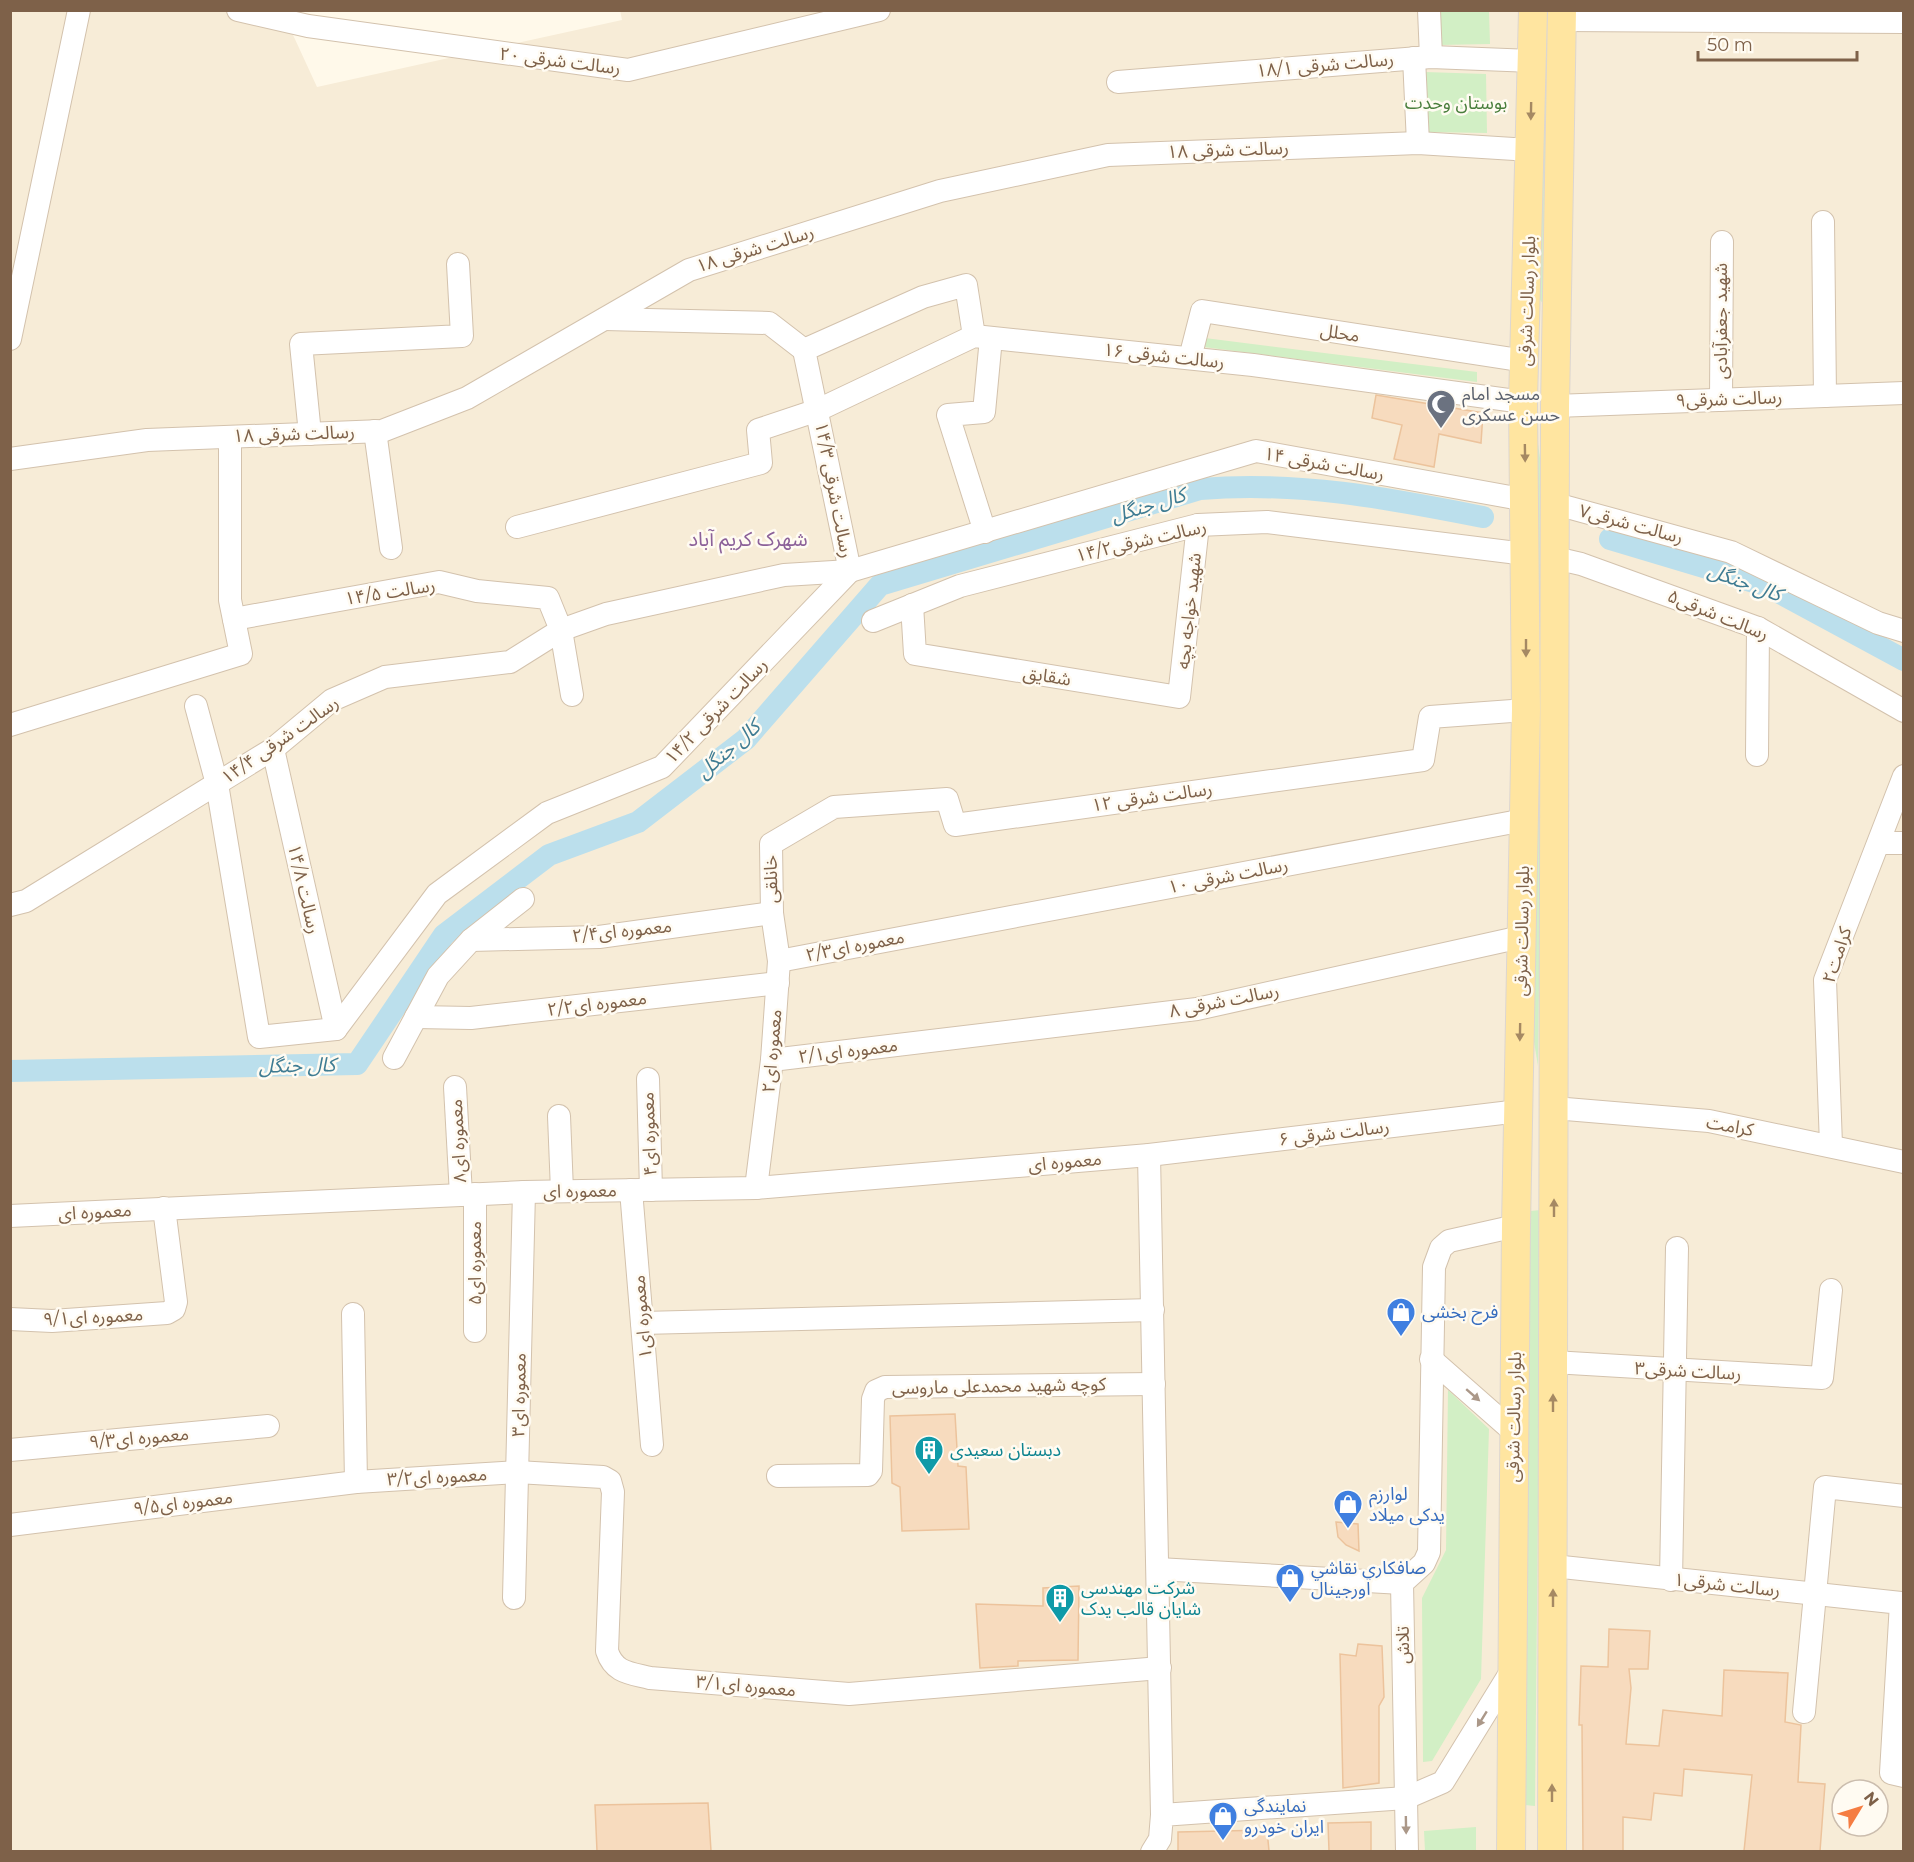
<svg xmlns="http://www.w3.org/2000/svg" width="1914" height="1862" font-family="Montserrat,'Noto Sans Arabic',sans-serif">
	<style>
		.residential { fill: #f7ecd7; fill-rule: evenodd }
		.green { fill: #d2efc5 }
		.lines { fill: none; stroke-linecap: round; stroke-linejoin: round }
		.canal { stroke: #bbdfec; stroke-width: 22 }
		.building { fill: #f7dbbe; stroke: #ecc39c; stroke-width: 1.5 }
		.minor-casing { stroke: #d3c2ad; stroke-width: 24 }
		.major-casing { stroke: #ddd6d0; stroke-width: 30 }
		.minor { stroke: #fff; stroke-width: 22 }
		.major { stroke: #ffe5a0; stroke-width: 28 }
		.oneway { fill: #a58963 }
		.oneway2 { fill: #ab9889 }
		.labels { text-anchor: middle; dominant-baseline: central; stroke-width: 5; stroke-linejoin: round; paint-order: stroke }
		.street-label { font-size: 18px; fill: #7e6149; stroke: #fffbf2 }
		.park-label { font-size: 18px; fill: #497e3c; stroke: #fffbf2 }
		.worship-label { font-size: 18px; fill: #5b616d; stroke: #fffbf2; text-anchor: start }
		.shop-label { font-size: 18px; fill: #366cbe; stroke: #fffbf2; text-anchor: start }
		.culture-label { font-size: 18px; fill: #0d838f; stroke: #fffbf2; text-anchor: start }
		.water-label { font-size: 20px; font-style: italic; fill: #3f7c93; stroke: #fffbf2 }
		.neighbourhood-label { font-size: 20px; fill: #8c6199; stroke: #fffbf2 }
	</style>
	<rect width="100%" height="100%" fill="#fff9ea"/>
	<path class="residential" d="M620 10 1903 11V1851L11 1852V11H282L317 87 622 20ZM1842 1790H1878V1826H1842Z"/>
	<g class="green">
		<polygon points="1439,11 1489,11 1490,44 1440,45"/>
		<polygon points="1540,11 1549,11 1544,305 1534,292"/>
		<polygon points="1425,72 1486,74 1487,133 1427,132"/>
		<polygon points="1197,337 1477,372 1477,382 1196,346"/>
		<polygon points="1536,429 1545,494 1538,1066 1531,1024"/>
		<polygon points="1541,1210 1535,1806 1525,1805 1530,1211"/>
		<polygon points="1448,1390 1489,1429 1481,1679 1432,1761 1423,1762 1422,1598 1446,1550"/>
		<polygon points="1476,1827 1476,1851 1425,1851 1424,1831"/>
	</g>
	<g class="lines">
		<g class="canal">
			<polyline points="1610,539 1767,586 1904,660"/>
			<path d="M10 1071 357 1064 444 935 549 855 638 822 746 739 880 585 1200 489C1300 481 1386 498 1483 517"/>
		</g>
	</g>
	<g class="building">
		<polygon points="1376,395 1483,413 1481,443 1439,434 1434,467 1394,459 1402,425 1372,418"/>
		<polygon points="955,1414 958,1466 966,1467 969,1529 902,1531 900,1487 892,1483 890,1416"/>
		<polygon points="1336,1522 1358,1524 1359,1551 1346,1545 1338,1537"/>
		<polygon points="1079,1586 1078,1660 1018,1661 1018,1666 980,1668 976,1604 1043,1606 1043,1588"/>
		<polygon points="1609,1629 1650,1631 1648,1669 1629,1669 1631,1688 1626,1744 1659,1746 1663,1710 1722,1716 1724,1670 1788,1673 1785,1722 1801,1725 1798,1782 1825,1784 1820,1851 1744,1851 1752,1775 1684,1769 1682,1796 1654,1793 1651,1820 1623,1817 1623,1851 1583,1851 1582,1725 1579,1725 1581,1666 1608,1667"/>
		<polygon points="1358,1644 1382,1646 1384,1697 1379,1706 1379,1783 1343,1788 1340,1654 1356,1656"/>
		<polygon points="708,1803 711,1851 597,1851 595,1805"/>
		<polygon points="1371,1822 1371,1851 1329,1851 1328,1823"/>
		<polygon points="1267,1830 1269,1851 1178,1851 1178,1832"/>
	</g>
	<g class="lines">
		<g class="minor-casing">
			<g id="minor">
				<polyline points="238,10 308,26 628,70 879,10"/>
				<polyline points="1429,10 1431,57"/>
				<polyline points="1562,20 1904,22"/>
				<polyline points="1414,58 1418,143"/>
				<polyline points="1118,82 1431,57 1532,61"/>
				<polyline points="1823,222 1825,396"/>
				<polyline points="605,319 769,323 804,350"/>
				<polyline points="10,339 79,10"/>
				<polyline points="1190,358 1202,311 1525,361"/>
				<polyline points="1721,400 1722,242"/>
				<polyline points="1555,406 1904,393"/>
				<polyline points="375,431 391,548"/>
				<polyline points="310,434 301,344 462,336 458,264"/>
				<polyline points="10,459 147,440 382,431 467,398 689,270 940,191 1108,155 1418,143 1531,150"/>
				<polyline points="1556,504 1731,552 1878,623 1904,631"/>
				<polyline points="517,527 761,463 758,430 818,410 974,336 1253,365 1523,402"/>
				<polyline points="985,532 948,415 984,412 991,338"/>
				<polyline points="1555,558 1581,564 1758,628 1904,711"/>
				<polyline points="850,571 804,350 923,297 966,285 974,336"/>
				<polyline points="912,605 915,654 1179,697 1198,525"/>
				<polyline points="234,619 439,582 477,591 548,598 561,630 572,695"/>
				<polyline points="873,621 960,586 1198,525 1267,522 1526,554"/>
				<polyline points="196,706 217,784 259,1037 336,1029 437,894 547,813 662,767 850,571"/>
				<polyline points="10,725 241,654 230,600 230,437"/>
				<polyline points="273,749 336,1029"/>
				<polyline points="1757,755 1758,628"/>
				<polyline points="1879,843 1904,843"/>
				<polyline points="10,905 26,901 273,749 332,700 385,677 510,662 561,630 606,614 784,575 850,571 1256,451 1526,500"/>
				<polyline points="471,940 599,937 772,913"/>
				<polyline points="779,961 1524,820"/>
				<polyline points="416,1017 471,1018 778,983"/>
				<polyline points="394,1058 438,976 471,940 523,899"/>
				<polyline points="772,1060 1197,1009 1521,937"/>
				<polyline points="648,1079 651,1190"/>
				<polyline points="455,1087 461,1195"/>
				<polyline points="1554,1108 1709,1121 1904,1162"/>
				<polyline points="559,1116 562,1191"/>
				<polyline points="1831,1145 1825,980 1904,776"/>
				<polyline points="1149,1155 1162,1815"/>
				<polyline points="756,1188 772,1060 779,961 772,913 771,844 834,807 947,799 955,825 1423,760 1430,717 1526,710"/>
				<polyline points="631,1190 652,1445"/>
				<polyline points="10,1216 524,1192 756,1188 1149,1155 1519,1111"/>
				<polyline points="353,1314 356,1482"/>
				<polyline points="10,1319 52,1321 167,1313 174,1309 176,1302 164,1208"/>
				<polyline points="642,1323 1153,1310"/>
				<polyline points="475,1331 475,1194"/>
				<polyline points="1431,1359 1514,1432"/>
				<polyline points="1553,1362 1822,1378 1831,1290"/>
				<polyline points="10,1450 268,1426"/>
				<polyline points="778,1476 868,1475 871,1471 873,1399 876,1391 885,1387 1154,1384"/>
				<path d="M10 1525 356 1482 517 1472 603 1477 610 1481 613 1492 607 1651C614 1673 630 1673 650 1678L849 1694 1160 1668"/>
				<polyline points="1553,1566 1901,1603 1891,1773 1904,1776"/>
				<polyline points="1158,1569 1402,1583"/>
				<polyline points="1671,1580 1677,1248"/>
				<polyline points="514,1598 524,1192"/>
				<polyline points="1804,1712 1825,1487 1904,1496"/>
				<polyline points="1152,1852 1160,1839 1162,1815 1406,1798 1443,1782 1512,1670"/>
				<polyline points="1407,1852 1402,1583 1424,1563 1429,1552 1434,1267 1441,1248 1449,1241 1516,1226"/>
			</g>
		</g>
		<g class="major-casing">
			<g id="major">
				<polyline points="1511,1852 1516,1226 1526,710 1523,402 1533,10"/>
				<polyline points="1552,1852 1555,406 1562,10"/>
			</g>
		</g>
		<use href="#minor" class="minor"/>
		<use href="#major" class="major"/>
	</g>
	<defs><path id="oneway-solid" d="M-6-.8H1V-3.2L6.5 0L1 3.2V.8H-6Z" transform="scale(1.5)"/></defs>
	<g class="oneway">
		<use href="#oneway-solid" transform="translate(1531 111) rotate(91)"/>
		<use href="#oneway-solid" transform="translate(1525 453) rotate(89)"/>
		<use href="#oneway-solid" transform="translate(1526 648) rotate(90)"/>
		<use href="#oneway-solid" transform="translate(1520 1032) rotate(91)"/>
		<use href="#oneway-solid" transform="translate(1554 1208) rotate(-90)"/>
		<use href="#oneway-solid" transform="translate(1553 1403) rotate(-90)"/>
		<use href="#oneway-solid" transform="translate(1553 1598) rotate(-90)"/>
		<use href="#oneway-solid" transform="translate(1552 1793) rotate(-90)"/>
	</g>
	<g class="oneway2">
		<use href="#oneway-solid" transform="translate(1473 1395) rotate(41)"/>
		<use href="#oneway-solid" transform="translate(1482 1719) rotate(122)"/>
		<use href="#oneway-solid" transform="translate(1406 1825) rotate(89)"/>
	</g>
	<defs>
		<g id="mosque-pin" transform="scale(1.5)"><path d="M0 17L-7.5 6A9.5 9.5 0 1 1 7.5 6Z" fill="#6b7280" stroke="#fffbf2"/><path d="M3.5-4.9A6 6 0 1 0 3.5 4.9A5 5 0 1 1 3.5-4.9Z" fill="#fff"/></g>
		<g id="shop-pin" transform="scale(1.5)"><path d="M0 17L-7.5 6A9.5 9.5 0 1 1 7.5 6Z" fill="#3f7fe0" stroke="#fffbf2"/><path d="M-5-2.5h2.3a2.7 3.5 0 0 1 5.4 0H5L5.5 6h-11ZM-1.5-2.5h3a1.5 2.3 0 0 0-3 0Z" fill="#fff"/></g>
		<g id="building-pin" transform="scale(1.5)"><path d="M0 17L-7.5 6A9.5 9.5 0 1 1 7.5 6Z" fill="#0f9aa8" stroke="#fffbf2"/><path d="M-4-6H4V6H1V3H-1V6H-4ZM-2.5-4.3h1.7v1.8h-1.7ZM.8-4.3h1.7v1.8H.8ZM-2.5-1h1.7V.8h-1.7ZM.8-1h1.7V.8H.8Z" fill="#fff"/></g>
	</defs>
	<g fill-rule="evenodd">
		<use href="#mosque-pin" x="1441" y="404"/>
		<use href="#shop-pin" x="1401" y="1312"/>
		<use href="#building-pin" x="929" y="1450"/>
		<use href="#shop-pin" x="1348" y="1504"/>
		<use href="#shop-pin" x="1290" y="1578"/>
		<use href="#building-pin" x="1060" y="1598"/>
		<use href="#shop-pin" x="1223" y="1816"/>
	</g>
	<g class="labels">
		<g class="street-label">
			<text transform="translate(560 61) rotate(7)">رسالت شرقی ۲۰</text>
			<text transform="translate(1325 65) rotate(-5)">رسالت شرقی ۱۸/۱</text>
			<text transform="translate(1228 150) rotate(-2)">رسالت شرقی ۱۸</text>
			<text transform="translate(755 249) rotate(-17)">رسالت شرقی ۱۸</text>
			<text transform="translate(1527 301) rotate(-88)">بلوار رسالت شرقی</text>
			<text transform="translate(1721 321) rotate(-90)">شهید جعفرآبادی</text>
			<text transform="translate(1340 333) rotate(9)">محلل</text>
			<text transform="translate(1164 356) rotate(6)">رسالت شرقی ۱۶</text>
			<text transform="translate(1729 399) rotate(-2)">رسالت شرقی۹</text>
			<text transform="translate(294 434) rotate(-2)">رسالت شرقی ۱۸</text>
			<text transform="translate(1324 464) rotate(10)">رسالت شرقی ۱۴</text>
			<text transform="translate(834 490) rotate(79)">رسالت شرقی ۱۴/۳</text>
			<text transform="translate(1631 524) rotate(15)">رسالت شرقی۷</text>
			<text transform="translate(1141 541) rotate(-13)">رسالت شرقی۱۴/۲</text>
			<text transform="translate(390 592) rotate(-9)">رسالت ۱۴/۵</text>
			<text transform="translate(1189 611) rotate(-84)">شهید خواجه بچه</text>
			<text transform="translate(1718 615) rotate(22)">رسالت شرقی۵</text>
			<text transform="translate(1047 676) rotate(9)">شقایق</text>
			<text transform="translate(716 711) rotate(-46)">رسالت شرقی ۱۴/۲</text>
			<text transform="translate(280 740) rotate(-35)">رسالت شرقی ۱۴/۴</text>
			<text transform="translate(1152 797) rotate(-8)">رسالت شرقی ۱۲</text>
			<text transform="translate(1228 876) rotate(-11)">رسالت شرقی ۱۰</text>
			<text transform="translate(771 879) rotate(-91)">خانلقی</text>
			<text transform="translate(304 889) rotate(77)">رسالت ۱۴/۸</text>
			<text transform="translate(622 931) rotate(-6)">معموره ای۲/۴</text>
			<text transform="translate(1522 931) rotate(-89)">بلوار رسالت شرقی</text>
			<text transform="translate(855 946) rotate(-11)">معموره ای۲/۳</text>
			<text transform="translate(1837 955) rotate(-72)">کرامت۲</text>
			<text transform="translate(1224 1001) rotate(-11)">رسالت شرقی ۸</text>
			<text transform="translate(597 1004) rotate(-7)">معموره ای۲/۲</text>
			<text transform="translate(772 1051) rotate(-85)">معموره ای۲</text>
			<text transform="translate(848 1051) rotate(-7)">معموره ای۲/۱</text>
			<text transform="translate(1730 1126) rotate(10)">کرامت</text>
			<text transform="translate(1334 1133) rotate(-7)">رسالت شرقی ۶</text>
			<text transform="translate(649 1134) rotate(-92)">معموره ای۴</text>
			<text transform="translate(458 1141) rotate(-93)">معموره ای۸</text>
			<text transform="translate(1065 1162) rotate(-5)">معموره ای</text>
			<text transform="translate(580 1191) rotate(-1)">معموره ای</text>
			<text transform="translate(95 1212) rotate(-3)">معموره ای</text>
			<text transform="translate(475 1263) rotate(-90)">معموره ای۵</text>
			<text transform="translate(93 1317) rotate(-3)">معموره ای۹/۱</text>
			<text transform="translate(642 1317) rotate(-95)">معموره ای۱</text>
			<text transform="translate(1688 1371) rotate(3)">رسالت شرقی۳</text>
			<text transform="translate(999 1386) rotate(-1)">کوچه شهید محمدعلی ماروسی</text>
			<text transform="translate(519 1395) rotate(-89)">معموره ای۳</text>
			<text transform="translate(1514 1417) rotate(-89)">بلوار رسالت شرقی</text>
			<text transform="translate(139 1438) rotate(-5)">معموره ای۹/۳</text>
			<text transform="translate(437 1477) rotate(-3)">معموره ای۳/۲</text>
			<text transform="translate(183 1503) rotate(-7)">معموره ای۹/۵</text>
			<text transform="translate(1727 1585) rotate(6)">رسالت شرقی۱</text>
			<text transform="translate(1403 1645) rotate(-91)">تلاش</text>
			<text transform="translate(746 1686) rotate(5)">معموره ای۳/۱</text>
		</g>
		<g class="park-label">
			<text x="1456" y="103">بوستان وحدت</text>
		</g>
		<g class="worship-label">
			<text x="1462" y="394">مسجد امام<tspan x="1462" dy="21">حسن عسکری</tspan></text>
		</g>
		<g class="shop-label">
			<text x="1422" y="1312">فرح بخشی</text>
			<text x="1369" y="1494">لوارزم<tspan x="1369" dy="21">یدکی میلاد</tspan></text>
			<text x="1311" y="1568">صافكاري نقاشي<tspan x="1311" dy="21">اورجينال</tspan></text>
			<text x="1244" y="1806">نمایندگی<tspan x="1244" dy="21">ایران خودرو</tspan></text>
		</g>
		<g class="culture-label">
			<text x="950" y="1450">دبستان سعیدی</text>
			<text x="1081" y="1588">شرکت مهندسی<tspan x="1081" dy="21">شایان قالب یدک</tspan></text>
		</g>
		<g class="water-label">
			<text transform="translate(1148 505) rotate(-17)">کال جنگل</text>
			<text transform="translate(1745 582) rotate(20)">کال جنگل</text>
			<text transform="translate(728 749) rotate(-41)">کال جنگل</text>
			<text transform="translate(297 1065) rotate(-1)">کال جنگل</text>
		</g>
		<g class="neighbourhood-label">
			<text x="748" y="539">شهرک کریم آباد</text>
		</g>
	</g>
	<rect width="1914" height="1862" fill="none" stroke="#7e6149" stroke-width="24"/>
	<g transform="translate(1860 1808) rotate(52)"><circle r="28" fill="#fffbf2" stroke="#cbbdae" stroke-width="1.5"/>
	<path d="M0-4.5L10 22L0 15L-10 22Z" fill="#f57d42"/>
	<text y="-9" font-size="16" font-weight="bold" text-anchor="middle" fill="#7e6149">N</text>
	</g>
	<path d="M1698 51v9h159v-9" fill="none" stroke="#7e6149" stroke-width="3"/>
	<text x="1707" y="51" font-size="18" fill="#7e6149" stroke="#fffbf2" stroke-width="4.5" paint-order="stroke">50 m</text>
</svg>
